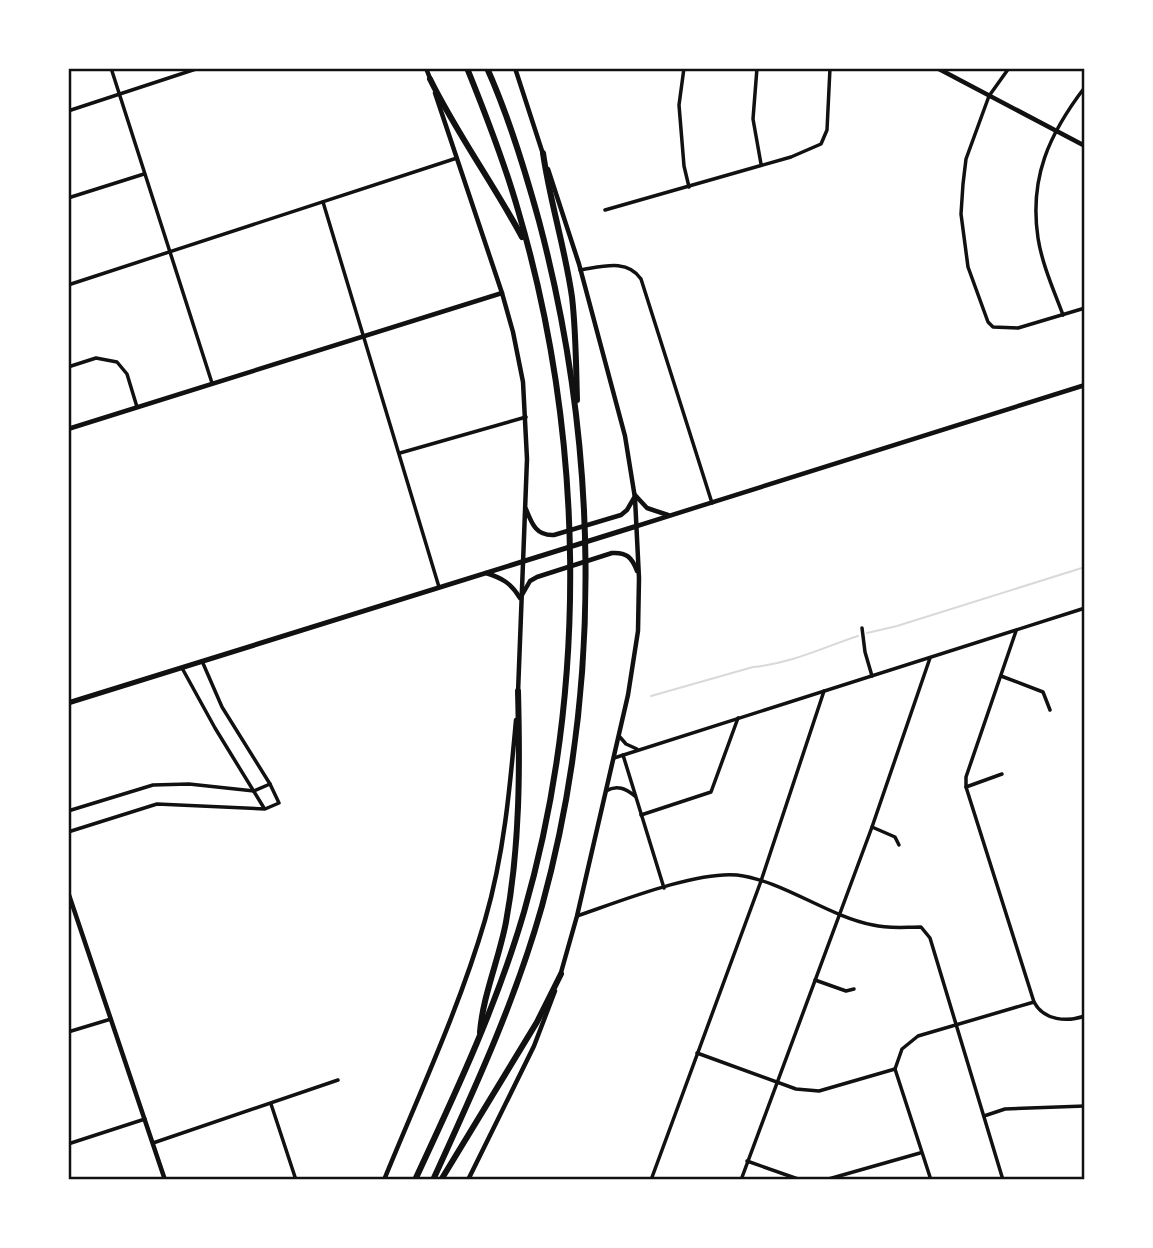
<svg xmlns="http://www.w3.org/2000/svg" width="1153" height="1248" font-family="'Golos Text',sans-serif">
	<style>
		.lines { fill: none; stroke-linecap: round; stroke-linejoin: round }
		.stream { stroke: #d9d9d9; stroke-width: 2 }
		.minor { stroke: #111; stroke-width: 3.5 }
		.tertiary { stroke: #111; stroke-width: 4.5 }
		.secondary { stroke: #111; stroke-width: 4.5 }
		.trunk { stroke: #111; stroke-width: 5 }
		.motorway { stroke: #111; stroke-width: 6 }
		.neatline { fill: none; stroke: #111; stroke-width: 2.5 }
	</style>
	<rect width="100%" height="100%" fill="#fff"/>
	<g class="lines">
		<g class="stream">
			<polyline points="867,633 897,626 1085,567"/>
			<path d="M651 696 753 667C790 664 824 647 858 636"/>
		</g>
		<g class="minor">
			<polyline points="111,68 212,383"/>
			<polyline points="684,68 679,105 684,166 689,187"/>
			<polyline points="757,68 753,119 761,164"/>
			<polyline points="1009,68 989,96 966,159 963,184 961,214 968,267 988,322 993,327 1018,328 1085,308"/>
			<polyline points="68,111 199,68"/>
			<polyline points="68,198 144,174"/>
			<polyline points="323,202 439,587"/>
			<polyline points="605,210 791,157 821,144 827,130 830,68"/>
			<path d="M580 270C601 267 627 258 641 279L712 503"/>
			<polyline points="68,285 457,158"/>
			<path d="M1063 315C1054 291 1042 264 1038 238 1029 178 1049 134 1085 87"/>
			<polyline points="68,367 96,358 117,362 127,374 137,407"/>
			<polyline points="400,453 526,417"/>
			<polyline points="862,628 865,652 872,676"/>
			<polyline points="1016,631 966,777 966,787 1034,1002"/>
			<polyline points="182,668 215,728 264,808"/>
			<polyline points="1001,676 1043,692 1050,710"/>
			<polyline points="619,736 626,744 637,749"/>
			<polyline points="623,755 664,888"/>
			<polyline points="614,758 1085,608"/>
			<polyline points="966,787 1002,774"/>
			<path d="M606 791C617 784 626 789 635 796"/>
			<polyline points="68,811 153,785 189,784 254,791 270,784"/>
			<polyline points="641,815 711,792 738,718"/>
			<polyline points="872,827 895,837 899,845"/>
			<polyline points="68,832 157,804 265,809 279,803 270,784 222,707 202,661"/>
			<path d="M577 916C618 902 696 871 737 875 784 881 827 916 873 925 889 929 904 927 921 927L930 938 1003 1180"/>
			<polyline points="815,980 846,991 854,989"/>
			<polyline points="68,1032 111,1019"/>
			<polyline points="697,1053 796,1089 819,1091 895,1069"/>
			<path d="M895 1069 902 1049 918 1036 1034 1002C1044 1021 1067 1022 1085 1016"/>
			<polyline points="895,1069 931,1180"/>
			<polyline points="271,1104 296,1180"/>
			<polyline points="984,1116 1005,1109 1085,1106"/>
			<polyline points="153,1143 338,1080"/>
			<polyline points="68,1144 145,1119"/>
			<polyline points="747,1161 798,1179 825,1180 920,1153"/>
			<polyline points="651,1180 761,881 824,691"/>
			<polyline points="741,1180 872,827 930,658"/>
		</g>
		<g class="tertiary">
			<polyline points="937,68 1085,146"/>
			<polyline points="68,429 502,293"/>
			<polyline points="68,892 165,1180"/>
		</g>
		<g class="secondary">
			<polyline points="426,68 431,81"/>
			<polyline points="515,68 543,154"/>
			<polyline points="435,93 502,293 513,332 523,382 527,459 518,693"/>
			<polyline points="548,169 579,264 625,436 635,498 639,578 638,631 628,695 577,916 560,976"/>
			<polyline points="635,495 647,508 668,515"/>
			<path d="M526 509C532 524 536 536 554 535L621 515 627 510 634 498"/>
			<polyline points="637,526 1085,385"/>
			<path d="M486 573C502 578 511 583 520 598"/>
			<path d="M522 595 530 581 537 577 612 553C626 552 632 557 637 571"/>
			<path d="M384 1180C419 1094 459 1009 485 920 504 855 510 787 516 720"/>
			<polyline points="468,1180 534,1046 555,991"/>
		</g>
		<polyline class="trunk" points="68,703 637,526"/>
		<g class="motorway">
			<path d="M430 79C457 134 493 183 522 237"/>
			<path d="M543 153C550 202 565 248 572 297 576 331 576 366 577 400"/>
			<path d="M480 1032C483 995 499 959 506 922 520 846 520 768 518 691"/>
			<path d="M415 1180C456 1092 497 1005 524 912 589 686 584 435 518 210 504 161 486 115 467 68"/>
			<path d="M433 1180C474 1090 515 1002 542 906 603 684 598 444 539 221 525 170 509 117 487 68"/>
			<polyline points="441,1180 537,1022 561,974"/>
		</g>
	</g>
	<rect width="1153" height="1248" fill="none" stroke="#ffffff" stroke-width="140"/>
	<rect x="70" y="70" width="1013" height="1108" class="neatline"/>
</svg>
